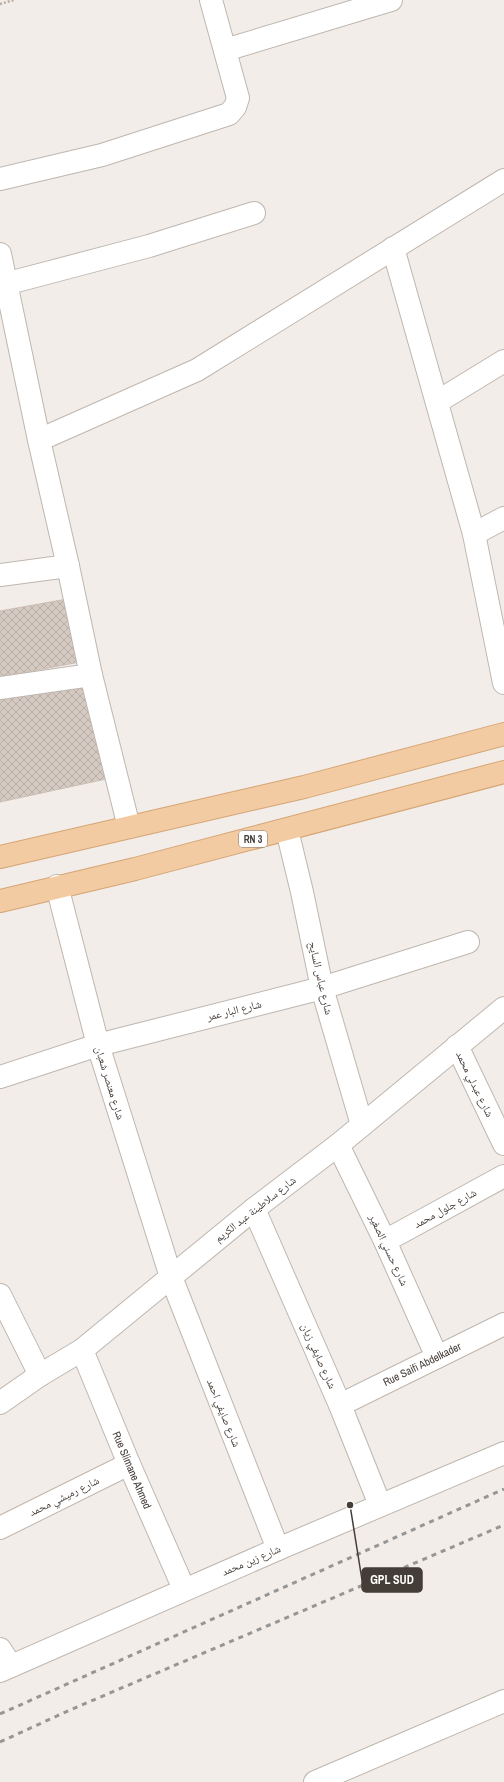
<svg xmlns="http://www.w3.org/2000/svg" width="504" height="1782" font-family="'Archivo Narrow','Noto Naskh Arabic',sans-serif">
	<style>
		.building { fill: url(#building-cross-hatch); stroke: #ccbdb3 }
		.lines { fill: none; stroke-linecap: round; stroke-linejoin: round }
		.minor-casing { stroke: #bfb6af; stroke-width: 24 }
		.major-casing { stroke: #d5a474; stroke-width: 24 }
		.path { stroke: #bcac9f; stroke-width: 2.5; stroke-dasharray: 2 2; stroke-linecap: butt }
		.minor { stroke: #fff; stroke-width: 22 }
		.major { stroke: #f2cba2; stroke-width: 22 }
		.rail { stroke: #969696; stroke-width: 3; stroke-dasharray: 5 5; stroke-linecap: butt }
		.labels { text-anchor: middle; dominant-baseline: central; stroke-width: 3; stroke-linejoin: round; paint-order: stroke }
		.shield { fill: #fff; stroke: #7d7774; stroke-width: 1 }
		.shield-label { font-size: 10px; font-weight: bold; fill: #453d38 }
		.street-label { font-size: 11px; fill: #453d38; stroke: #fff }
		.leader { fill: none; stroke: #453d38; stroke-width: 1.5 }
		.callout-dot { fill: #453d38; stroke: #fff; stroke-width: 1.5 }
		.callout { fill: #453d38; stroke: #453d38; stroke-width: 1.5 }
		.callout-label { font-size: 12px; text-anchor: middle; font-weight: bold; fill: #fff }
	</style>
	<defs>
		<pattern id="building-cross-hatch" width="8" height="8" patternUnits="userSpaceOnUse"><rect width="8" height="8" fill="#d5cac2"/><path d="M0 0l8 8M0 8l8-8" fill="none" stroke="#b8aea7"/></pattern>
	</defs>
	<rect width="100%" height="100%" fill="#f2ede9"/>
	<g class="building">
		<polygon points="67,599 80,662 0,677 0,611"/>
		<polygon points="83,682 106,779 0,802 0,696"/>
	</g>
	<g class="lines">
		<g class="minor-casing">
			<g id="minor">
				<polyline points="225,50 391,0"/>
				<polyline points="0,179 102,155 229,114 235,107 238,98 211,0"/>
				<polyline points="393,248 474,534 504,683"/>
				<polyline points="0,254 39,440 68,566 0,575"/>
				<polyline points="5,284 149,246 254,213"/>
				<polyline points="437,402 504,361"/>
				<polyline points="39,440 197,370 504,180"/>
				<polyline points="474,534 504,518"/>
				<polyline points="68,566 91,675 129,827"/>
				<polyline points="0,688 91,675"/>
				<polyline points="287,830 302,892 322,988 362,1125"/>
				<polyline points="57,886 98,1045 171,1277 278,1549"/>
				<polyline points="457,1046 504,1144"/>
				<polyline points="0,1077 98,1045 322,988 468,942"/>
				<polyline points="338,1145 385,1241 437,1357"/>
				<polyline points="254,1209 340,1405 380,1505"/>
				<polyline points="385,1241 504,1176"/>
				<polyline points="0,1295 40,1375"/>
				<polyline points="82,1350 129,1464 184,1589"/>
				<polyline points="0,1403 40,1375 82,1350 254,1209 338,1145 504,1008"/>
				<polyline points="340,1405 504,1324"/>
				<polyline points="0,1528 129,1464"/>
				<polyline points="0,1649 11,1666"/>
				<polyline points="0,1671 278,1549 504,1453"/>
				<polyline points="315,1782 504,1701"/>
			</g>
		</g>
		<g class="major-casing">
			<g id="major">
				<polyline points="0,857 304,787 504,734"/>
				<polyline points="0,901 135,869 504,772"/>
			</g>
		</g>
		<polyline class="path" points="0,4 14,0"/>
		<use href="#minor" class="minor"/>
		<use href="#major" class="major"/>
		<g class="rail">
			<polyline points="0,1714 504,1489"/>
			<polyline points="0,1742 70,1710 504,1525"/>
		</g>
	</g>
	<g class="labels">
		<rect class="shield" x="239" y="831" width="28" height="16" rx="3"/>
		<g class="shield-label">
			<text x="253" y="839">RN 3</text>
		</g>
		<g class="street-label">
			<text transform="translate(321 978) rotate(77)">شارع عباس السايح</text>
			<text transform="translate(234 1010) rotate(-14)">شارع البار عمر</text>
			<text transform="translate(110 1083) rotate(73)">شارع معنصر شعبان</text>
			<text transform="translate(475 1084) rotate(64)">شارع عبدلي محمد</text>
			<text transform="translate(445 1208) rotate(-29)">شارع جلول محمد</text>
			<text transform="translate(255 1209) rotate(-38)">شارع سلاطينة عبد الكريم</text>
			<text transform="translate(389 1250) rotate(65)">شارع حسني الصغير</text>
			<text transform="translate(319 1356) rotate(66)">شارع صايفي زيان</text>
			<text transform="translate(422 1364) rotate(-26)">Rue Saifi Abdelkader</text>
			<text transform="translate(224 1413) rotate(68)">شارع صايفي احمد</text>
			<text transform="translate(132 1470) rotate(67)">Rue Slimane Ahmed</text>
			<text transform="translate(64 1496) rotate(-26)">شارع رميشي محمد</text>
			<text transform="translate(251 1560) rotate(-23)">شارع زين محمد</text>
		</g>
	</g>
	<path class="leader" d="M350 1505L362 1580"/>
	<circle class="callout-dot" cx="350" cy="1505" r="4"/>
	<rect class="callout" x="362" y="1568" width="60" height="24" rx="4"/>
	<g class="callout-label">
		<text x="392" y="1584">GPL SUD</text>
	</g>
</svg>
